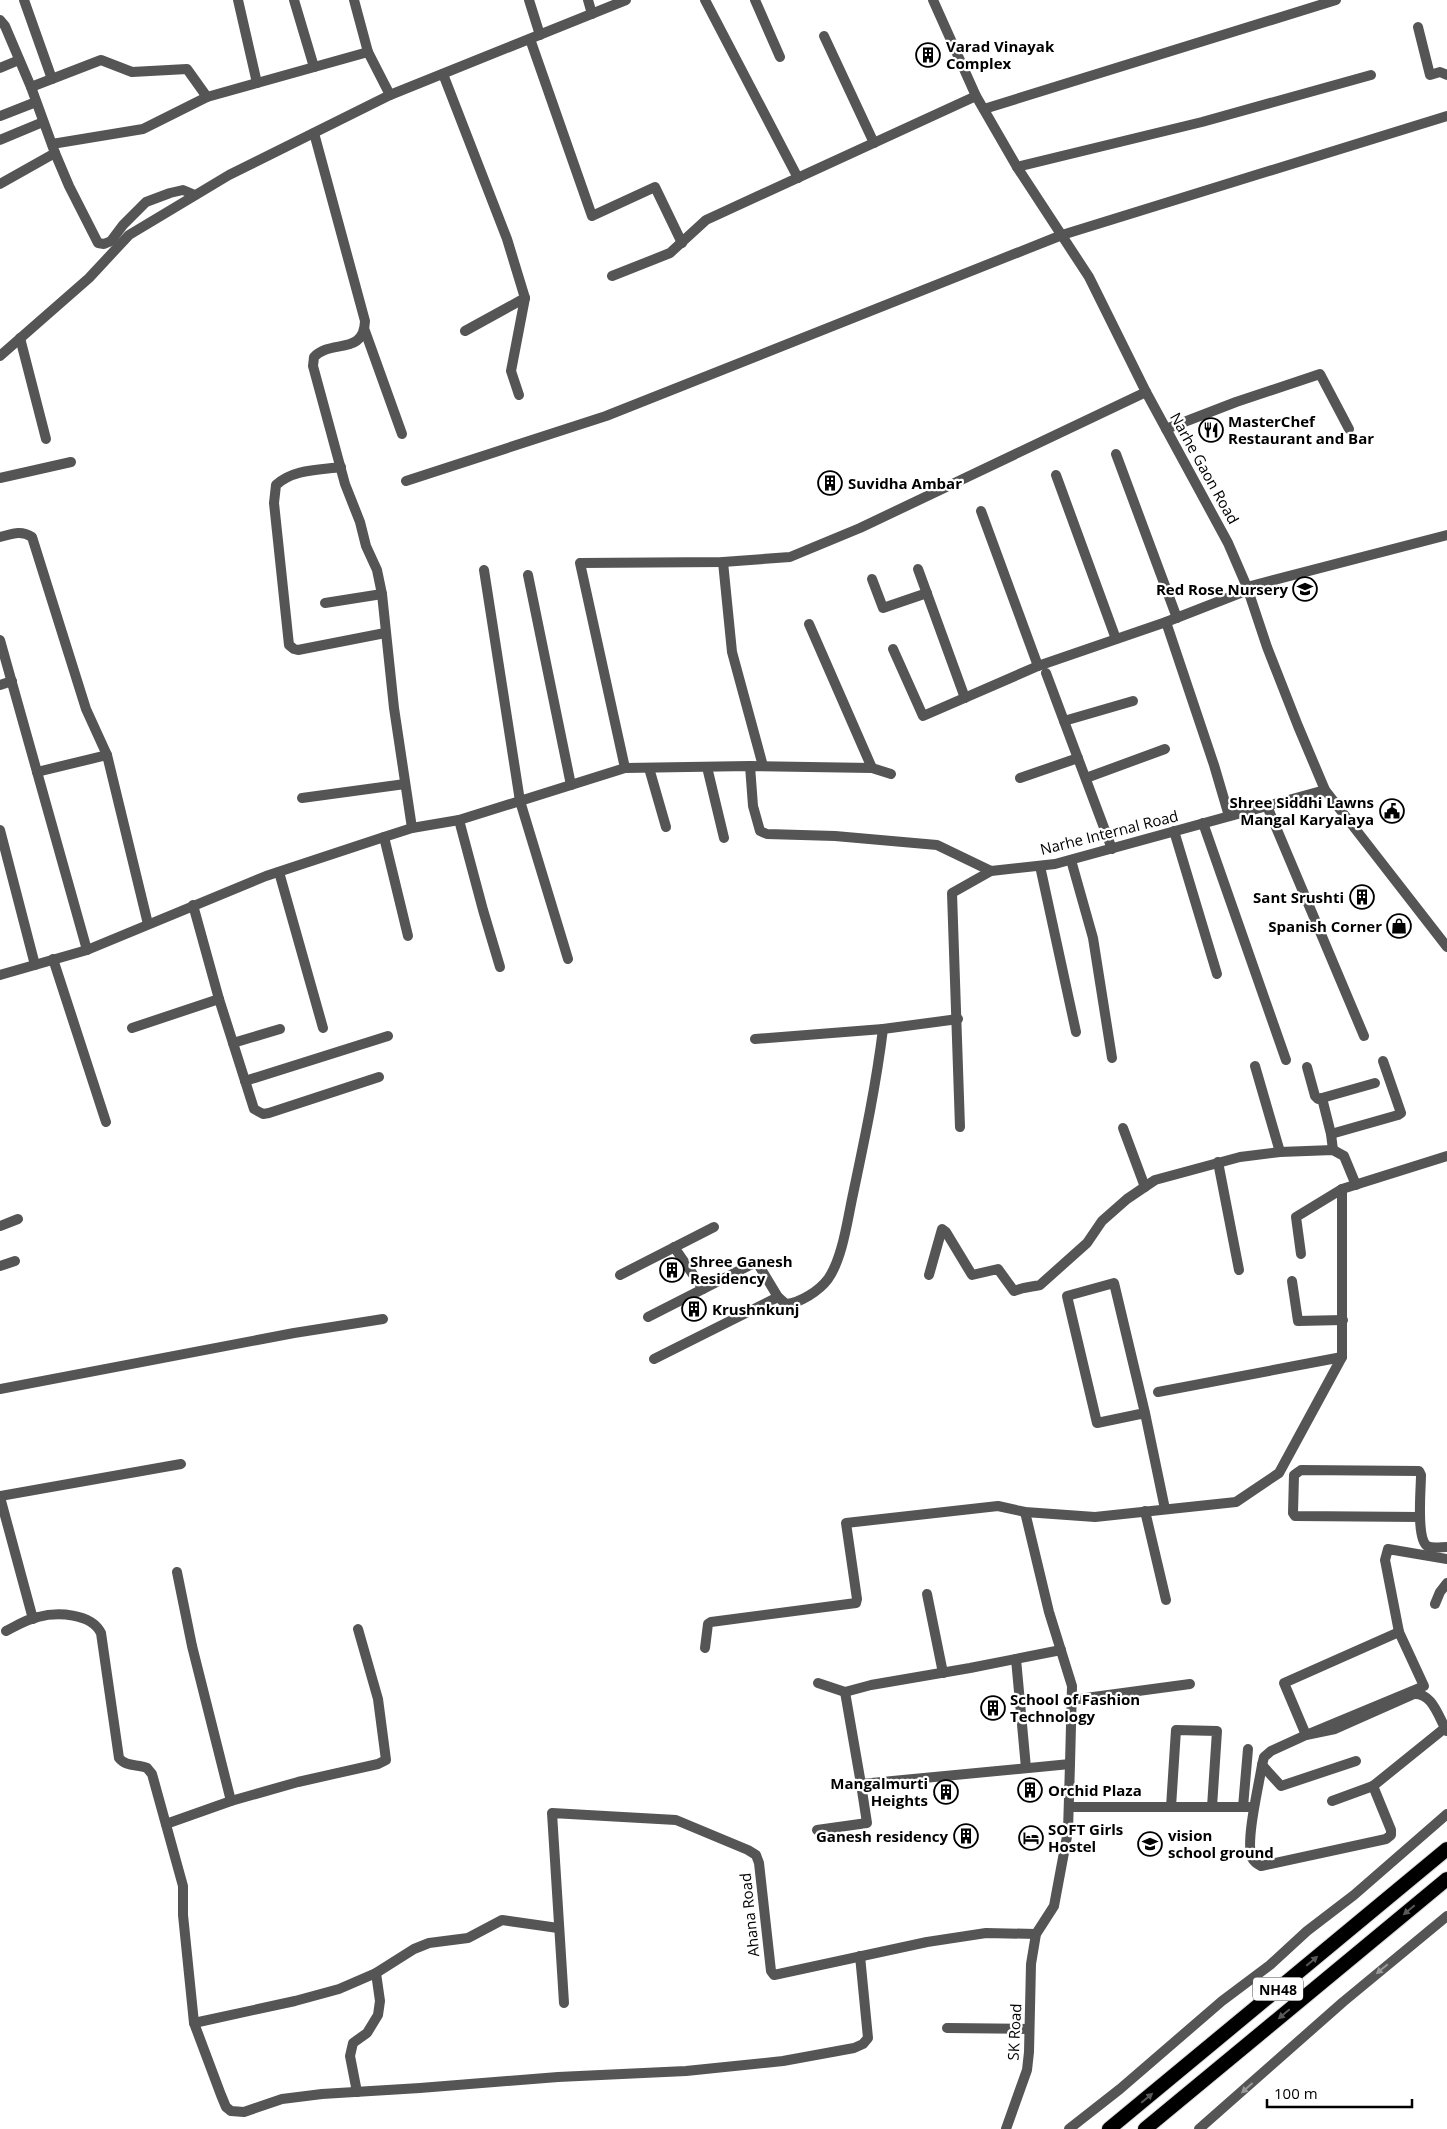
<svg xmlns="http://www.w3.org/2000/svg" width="1447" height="2129" font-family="'Open Sans',sans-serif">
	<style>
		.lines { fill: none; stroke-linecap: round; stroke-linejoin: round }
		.highway-casing { stroke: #dbdbdb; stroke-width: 16 }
		.minor { stroke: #555; stroke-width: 10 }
		.highway { stroke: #000; stroke-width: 14 }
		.oneway { fill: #595959 }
		.oneway2 { fill: #999 }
		.labels { text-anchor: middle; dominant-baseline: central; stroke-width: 4.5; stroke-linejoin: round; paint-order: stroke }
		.shield { fill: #fff; stroke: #4c4c4c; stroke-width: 1 }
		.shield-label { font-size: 14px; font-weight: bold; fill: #000 }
		.poi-label { font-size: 15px; font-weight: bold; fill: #000; stroke: #fff; text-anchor: start }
		.street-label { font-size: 15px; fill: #000; stroke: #fff }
	</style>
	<rect width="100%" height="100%" fill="#fff"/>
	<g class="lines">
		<g class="highway-casing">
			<g id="highway">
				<polyline points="1109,2129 1447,1849"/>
				<polyline points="1145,2129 1447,1879"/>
			</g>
		</g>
		<g class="minor">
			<polyline points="24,0 52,79"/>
			<polyline points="238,0 257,83"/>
			<polyline points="294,0 314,67"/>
			<polyline points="354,0 368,52"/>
			<polyline points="529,0 540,35"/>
			<polyline points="588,0 592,14"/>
			<polyline points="705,0 798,178"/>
			<polyline points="755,0 780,57"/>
			<polyline points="933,0 976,96 1017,167 1089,277 1146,392 1228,543 1247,587 1267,647 1298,726 1325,790 1447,947"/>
			<polyline points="0,20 5,26 31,87"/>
			<polyline points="1418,27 1430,75 1440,72 1447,75"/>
			<polyline points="824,36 874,143"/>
			<polyline points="530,39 592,216 655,187 682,243"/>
			<polyline points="0,68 19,60"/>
			<polyline points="443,74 507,239 525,298 511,371 519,395"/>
			<polyline points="984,109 1336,0"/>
			<polyline points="0,116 36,102"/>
			<path d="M314 133 365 321C364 356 330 339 314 357L313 366 345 484 360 522 366 546 377 570 382 594 394 708 412 828"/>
			<polyline points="0,140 43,122"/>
			<polyline points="52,144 143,129 207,97"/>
			<polyline points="55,153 69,186 98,243 104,244 111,241 123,225 146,202 170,193 183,190 195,195"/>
			<polyline points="1017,167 1202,122 1371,75"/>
			<polyline points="0,184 55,153 31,87 101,60 132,72 187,69 207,97 368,52 390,95"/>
			<polyline points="612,276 670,253 706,220 976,96"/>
			<polyline points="365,331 402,434"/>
			<polyline points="465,331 525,298"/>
			<polyline points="20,338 46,439"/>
			<polyline points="0,356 89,278 129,235 229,175 390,95 626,0"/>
			<polyline points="1166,429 1236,402 1320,374 1349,429"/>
			<polyline points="1116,454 1177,618"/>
			<path d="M341 467C319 470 293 469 276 485L274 503 289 645 294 649 298 650 385 633"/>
			<polyline points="1056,475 1116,639"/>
			<polyline points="0,478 71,462"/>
			<polyline points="406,481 606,416 1062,235 1447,116"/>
			<polyline points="981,511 1038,666"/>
			<path d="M0 537C12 534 21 530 32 537L86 709 107 755 148 924"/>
			<polyline points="723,562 732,652 763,766"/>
			<polyline points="918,569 965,698"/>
			<polyline points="484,570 520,801 568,959"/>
			<polyline points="528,575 571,785"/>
			<polyline points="872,579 883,608 927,593"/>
			<polyline points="1247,587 1447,535"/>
			<polyline points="325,603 382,594"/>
			<polyline points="1166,622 1214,765 1229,816"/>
			<polyline points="809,624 872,768"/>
			<polyline points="0,640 87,950"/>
			<polyline points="893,649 923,716 1038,666 1166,622 1248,590"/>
			<polyline points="1046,673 1112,849"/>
			<polyline points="0,685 12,681"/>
			<polyline points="1064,721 1133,701"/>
			<polyline points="750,766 753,806 760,831 767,834 835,836 937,845 991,871 1055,864 1325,790"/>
			<polyline points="707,767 724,838"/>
			<polyline points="625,768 580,563 723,562 790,557 860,528 1146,392"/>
			<polyline points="649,768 666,827"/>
			<polyline points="37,772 107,755"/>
			<polyline points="1020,778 1078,758"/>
			<polyline points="1086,778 1165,749"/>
			<polyline points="302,798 405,784"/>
			<polyline points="1267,806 1364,1036"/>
			<polyline points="459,820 483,910 500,967"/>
			<polyline points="1203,823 1286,1060"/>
			<polyline points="0,830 35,965"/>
			<polyline points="1174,831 1217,974"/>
			<polyline points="384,837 408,936"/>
			<polyline points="1071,860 1093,938 1112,1058"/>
			<polyline points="1040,866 1076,1032"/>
			<polyline points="279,872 323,1028"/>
			<polyline points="193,905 219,999 254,1109 263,1114 269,1113 379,1077"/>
			<polyline points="53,959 106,1122"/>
			<polyline points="0,975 87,950 266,876 384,837 412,828 459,820 625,768 750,766 872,768 891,774"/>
			<polyline points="132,1028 219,999"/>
			<polyline points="755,1039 883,1029"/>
			<polyline points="233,1043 280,1029"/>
			<polyline points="1255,1066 1280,1152"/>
			<polyline points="1307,1067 1315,1096 1318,1099 1322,1098"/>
			<polyline points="245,1081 388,1036"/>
			<polyline points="960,1127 952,893 991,871"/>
			<polyline points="1123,1128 1145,1187"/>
			<polyline points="1331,1134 1398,1115 1401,1113 1383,1061"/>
			<polyline points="1333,1150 1331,1134 1322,1098 1375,1083"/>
			<polyline points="1218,1162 1239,1270"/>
			<polyline points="0,1226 18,1219"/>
			<polyline points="674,1247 703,1289"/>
			<polyline points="1301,1254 1296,1217 1342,1189"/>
			<polyline points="0,1266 15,1261"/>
			<polyline points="620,1275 714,1227"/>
			<path d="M929 1275 942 1229 946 1232 972 1275 998 1269 1014 1291C1024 1287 1031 1287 1040 1285L1087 1243 1102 1221 1127 1199 1155 1180 1240 1157 1280 1152 1333 1150 1344 1156 1356 1185"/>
			<polyline points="1292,1281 1298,1321 1343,1320"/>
			<path d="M648 1317 754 1263 758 1264 778 1297 786 1304C800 1303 819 1291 828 1279 842 1259 847 1223 852 1199 864 1142 876 1086 883 1029L958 1019"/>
			<polyline points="654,1359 778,1297"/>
			<polyline points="0,1389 294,1333 383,1319"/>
			<polyline points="1158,1392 1342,1357"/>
			<polyline points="1145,1413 1097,1423 1067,1296 1114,1283 1145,1413 1165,1509"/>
			<polyline points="0,1496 181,1464"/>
			<polyline points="0,1497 33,1619"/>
			<polyline points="1145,1511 1166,1600"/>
			<path d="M1420 1517 1295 1516 1293 1513 1294 1475 1301 1470 1419 1471 1421 1475C1421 1489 1416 1538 1427 1546 1433 1549 1441 1547 1447 1547"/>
			<polyline points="177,1572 192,1646 231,1801"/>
			<polyline points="927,1594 943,1673"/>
			<polyline points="1435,1604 1440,1592 1447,1583"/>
			<path d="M6 1631C16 1626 27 1619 38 1617 57 1612 91 1613 101 1633L119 1758C126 1767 137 1764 147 1768L152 1774 183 1886V1915L194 2023 221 2095 226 2107 231 2111 244 2112 282 2099 322 2094 420 2088 558 2077 686 2071 783 2061 854 2048 863 2044 868 2038 860 1956"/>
			<polygon points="1399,1632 1424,1686 1306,1735 1284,1683"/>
			<polyline points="1399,1632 1385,1560 1388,1549 1447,1559"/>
			<polyline points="705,1648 708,1624 711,1622 856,1603 857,1599 846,1523 998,1506 1025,1512 1095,1517 1236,1502 1279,1473 1342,1357 1342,1189 1447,1156"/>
			<polyline points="1016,1659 1026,1768"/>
			<polyline points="818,1683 845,1692 871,1685 970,1668 1061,1650"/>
			<polyline points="845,1692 861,1784"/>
			<polyline points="1071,1700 1190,1684"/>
			<polyline points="1262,1765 1281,1786 1356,1761"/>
			<polyline points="1373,1786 1445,1728"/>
			<path d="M1332 1801 1373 1786 1391 1830V1835L1386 1839 1261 1866C1257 1864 1254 1862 1252 1858 1245 1842 1259 1785 1262 1765L1264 1757 1271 1751 1306 1735 1335 1729 1414 1694C1433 1693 1438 1717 1447 1731"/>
			<polyline points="1069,1807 1249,1807"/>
			<polyline points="1171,1807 1176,1730 1217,1731 1212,1807"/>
			<polyline points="1243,1807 1248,1749"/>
			<polyline points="166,1824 231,1801 298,1782 378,1764 386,1760 378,1699 358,1629"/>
			<polyline points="817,1830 867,1823 861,1784 1070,1764"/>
			<polyline points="564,2003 552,1813 676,1820 748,1850 756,1855 759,1863 771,1971 774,1975 927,1942 986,1933 1036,1934"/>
			<polyline points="194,2023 295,2001 339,1989 376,1973 414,1949 429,1943 468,1938 502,1920 558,1928"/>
			<polyline points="947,2028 1029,2029"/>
			<polyline points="357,2092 350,2056 353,2043 367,2033 378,2015 380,2001 376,1973"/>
			<polyline points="1006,2129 1027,2070 1029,2052 1031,1964 1036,1934 1054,1906 1068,1831 1070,1764 1072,1686 1049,1612 1025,1512"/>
			<polyline points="1069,2129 1120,2089 1222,2001 1270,1965 1307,1931 1354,1895 1447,1814"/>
			<polyline points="1199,2129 1343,2002 1447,1916"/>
		</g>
		<use href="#highway" class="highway"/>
	</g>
	<defs><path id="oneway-solid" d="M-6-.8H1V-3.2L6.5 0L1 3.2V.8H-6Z" transform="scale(1.25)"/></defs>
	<g class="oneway">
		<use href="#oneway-solid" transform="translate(1409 1910) rotate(140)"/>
		<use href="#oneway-solid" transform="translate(1312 1961) rotate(-40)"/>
		<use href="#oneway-solid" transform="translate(1284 2014) rotate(140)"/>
		<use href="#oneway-solid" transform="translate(1147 2098) rotate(-40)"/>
	</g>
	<g class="oneway2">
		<use href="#oneway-solid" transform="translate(1382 1969) rotate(140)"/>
		<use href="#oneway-solid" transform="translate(1247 2088) rotate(138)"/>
	</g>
	<defs>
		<g id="building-ring" transform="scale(1.25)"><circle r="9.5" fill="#fff" stroke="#000" stroke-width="1.5"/><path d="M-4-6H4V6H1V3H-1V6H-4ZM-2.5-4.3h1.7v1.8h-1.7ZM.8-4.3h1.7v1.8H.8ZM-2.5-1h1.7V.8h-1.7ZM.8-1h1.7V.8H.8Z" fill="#000"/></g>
		<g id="restaurant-ring" transform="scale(1.25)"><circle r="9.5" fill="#fff" stroke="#000" stroke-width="1.5"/><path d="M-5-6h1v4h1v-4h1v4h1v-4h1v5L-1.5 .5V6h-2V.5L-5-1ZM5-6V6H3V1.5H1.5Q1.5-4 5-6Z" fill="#000"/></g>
		<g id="school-ring" transform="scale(1.25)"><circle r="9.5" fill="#fff" stroke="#000" stroke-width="1.5"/><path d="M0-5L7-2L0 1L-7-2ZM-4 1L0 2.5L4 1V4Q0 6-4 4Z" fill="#000"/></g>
		<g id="civic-ring" transform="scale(1.25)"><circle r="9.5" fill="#fff" stroke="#000" stroke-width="1.5"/><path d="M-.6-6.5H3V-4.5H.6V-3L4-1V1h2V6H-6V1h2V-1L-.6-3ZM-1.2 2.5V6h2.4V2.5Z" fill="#000"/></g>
		<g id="shop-ring" transform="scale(1.25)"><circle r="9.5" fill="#fff" stroke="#000" stroke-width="1.5"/><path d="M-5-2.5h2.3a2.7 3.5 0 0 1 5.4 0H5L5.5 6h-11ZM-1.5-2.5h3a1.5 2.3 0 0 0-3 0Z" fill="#000"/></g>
		<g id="hotel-ring" transform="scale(1.25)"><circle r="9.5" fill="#fff" stroke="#000" stroke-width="1.5"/><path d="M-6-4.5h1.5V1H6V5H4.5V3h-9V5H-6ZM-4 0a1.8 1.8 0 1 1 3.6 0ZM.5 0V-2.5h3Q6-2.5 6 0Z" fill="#000"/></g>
	</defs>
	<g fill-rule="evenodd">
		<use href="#building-ring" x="928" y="55"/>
		<use href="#restaurant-ring" x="1211" y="430"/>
		<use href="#building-ring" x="830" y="483"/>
		<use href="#school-ring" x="1305" y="589"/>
		<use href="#civic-ring" x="1392" y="811"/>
		<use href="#building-ring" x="1362" y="897"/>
		<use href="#shop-ring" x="1399" y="926"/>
		<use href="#building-ring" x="672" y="1270"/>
		<use href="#building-ring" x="694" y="1309"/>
		<use href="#building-ring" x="993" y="1708"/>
		<use href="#building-ring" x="1030" y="1790"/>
		<use href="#building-ring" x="946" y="1792"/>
		<use href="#building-ring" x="966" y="1836"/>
		<use href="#hotel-ring" x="1031" y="1838"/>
		<use href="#school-ring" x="1150" y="1844"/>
	</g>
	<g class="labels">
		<rect class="shield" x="1253" y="1977.5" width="50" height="23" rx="4"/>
		<g class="shield-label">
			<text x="1278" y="1989">NH48</text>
		</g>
		<g class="poi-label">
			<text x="946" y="46">Varad Vinayak<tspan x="946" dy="17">Complex</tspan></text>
			<text x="1228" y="421">MasterChef<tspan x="1228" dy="17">Restaurant and Bar</tspan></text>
			<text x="848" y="483">Suvidha Ambar</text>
			<text x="1288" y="589" text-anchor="end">Red Rose Nursery</text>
			<text x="1374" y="802" text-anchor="end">Shree Siddhi Lawns<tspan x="1374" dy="17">Mangal Karyalaya</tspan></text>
			<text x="1344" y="897" text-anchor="end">Sant Srushti</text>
			<text x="1382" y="926" text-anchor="end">Spanish Corner</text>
			<text x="690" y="1261">Shree Ganesh<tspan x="690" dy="17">Residency</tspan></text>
			<text x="712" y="1309">Krushnkunj</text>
			<text x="1010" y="1699">School of Fashion<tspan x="1010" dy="17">Technology</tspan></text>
			<text x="928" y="1783" text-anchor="end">Mangalmurti<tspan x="928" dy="17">Heights</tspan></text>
			<text x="1048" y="1790">Orchid Plaza</text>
			<text x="1048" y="1829">SOFT Girls<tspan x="1048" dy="17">Hostel</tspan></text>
			<text x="1168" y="1835">vision<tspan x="1168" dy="17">school ground</tspan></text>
			<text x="948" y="1836" text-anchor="end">Ganesh residency</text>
		</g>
		<g class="street-label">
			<text transform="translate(1205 468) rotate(61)">Narhe Gaon Road</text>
			<text transform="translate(1109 832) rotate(-14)">Narhe Internal Road</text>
			<text transform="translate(749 1915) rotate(-96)">Ahana Road</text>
			<text transform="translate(1014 2032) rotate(-87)">SK Road</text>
		</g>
	</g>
	<path d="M1267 2099v8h145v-8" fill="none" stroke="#000000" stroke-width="2.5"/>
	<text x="1274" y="2099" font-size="15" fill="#000000" stroke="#ffffff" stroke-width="4" paint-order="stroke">100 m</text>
</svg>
